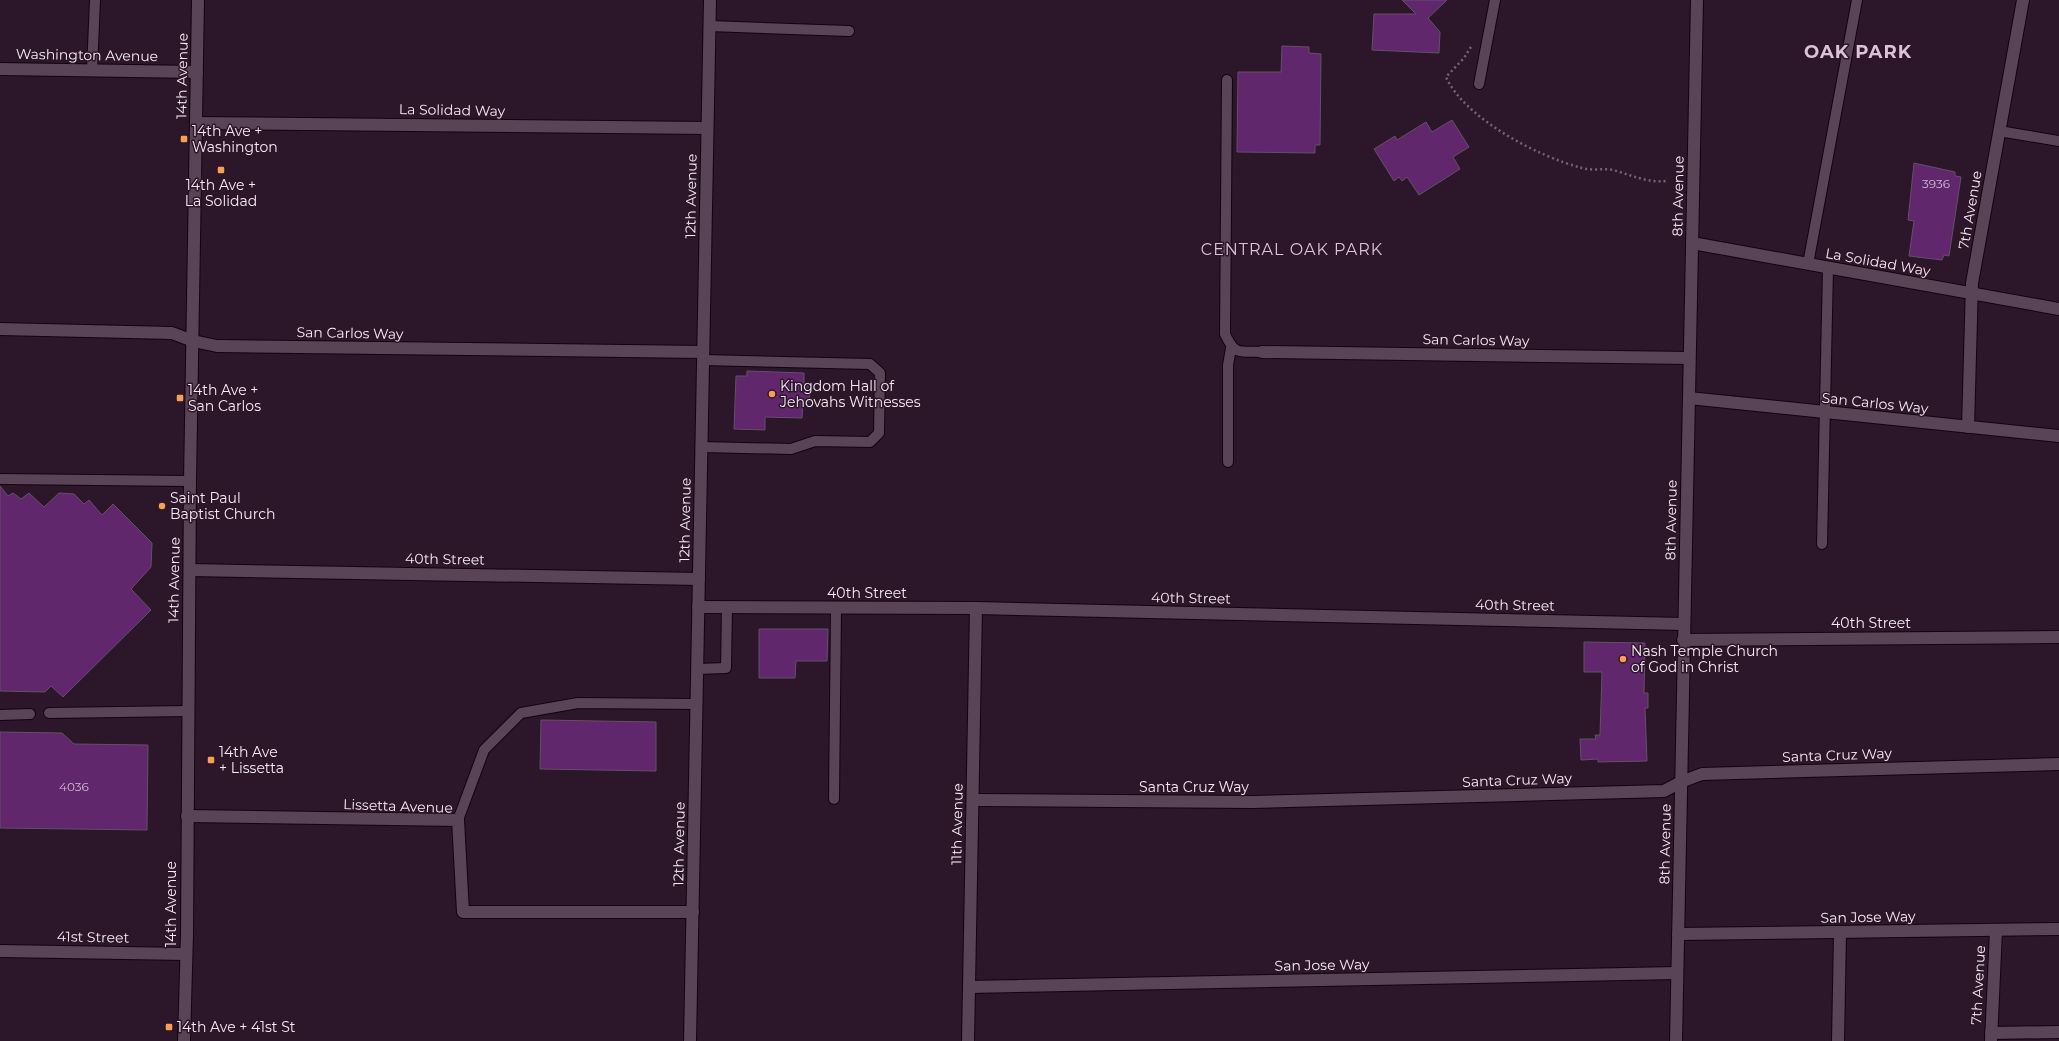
<svg xmlns="http://www.w3.org/2000/svg" width="2059" height="1041" font-family="Montserrat,sans-serif">
	<style>
		.building { fill: #61276c; stroke: #635067 }
		.lines { fill: none; stroke-linecap: round; stroke-linejoin: round }
		.lane-casing { stroke: #120311; stroke-width: 12 }
		.street-casing { stroke: #120311; stroke-width: 14 }
		.secondary-casing { stroke: #120311; stroke-width: 14 }
		.path { stroke: #756373; stroke-width: 2.5; stroke-dasharray: 2 3; stroke-linecap: butt }
		.lane { stroke: #594357; stroke-width: 10 }
		.street { stroke: #594357; stroke-width: 12 }
		.secondary { stroke: #594357; stroke-width: 12 }
		.poi-dot { fill: #fa9f4f; stroke: #2b1729; stroke-width: 1.5 }
		.labels { text-anchor: middle; dominant-baseline: central; stroke-width: 3; stroke-linejoin: round; paint-order: stroke }
		.number-label { font-size: 12px; fill: #d1b8d2 }
		.street-label { font-size: 14px; fill: #f6e8f4; stroke: #2b1729 }
		.poi-label { font-size: 14px; fill: #f6e8f4; stroke: #2b1729; text-anchor: start }
		.quarter-label { font-size: 16px; letter-spacing: 1px; fill: #dcc1d9; stroke: #2b1729 }
		.district-label { font-size: 18px; font-weight: bold; letter-spacing: 1px; fill: #dcc1d9; stroke: #2b1729 }
	</style>
	<rect width="100%" height="100%" fill="#2b1729"/>
	<g class="building">
		<polygon points="1402,0 1447,0 1428,18 1440,32 1439,53 1372,50 1374,14 1416,14"/>
		<polygon points="1282,46 1309,47 1309,53 1321,54 1320,145 1315,145 1315,153 1237,152 1238,72 1281,72"/>
		<polygon points="1452,120 1469,147 1453,157 1460,169 1419,195 1407,177 1402,181 1399,177 1394,181 1374,149 1395,136 1397,140 1426,122 1432,132"/>
		<polygon points="1914,163 1955,172 1955,176 1961,177 1949,256 1944,255 1942,260 1909,256 1914,221 1908,220"/>
		<polygon points="747,371 804,373 804,386 810,386 809,402 803,402 802,418 765,417 765,430 734,429 736,376 747,376"/>
		<polygon points="0,486 8,496 13,493 21,499 29,493 44,507 59,493 74,494 84,504 89,500 102,515 113,504 152,543 151,567 131,589 151,610 63,697 51,686 45,692 0,691"/>
		<polygon points="759,629 828,629 827,661 796,661 795,678 759,678"/>
		<polygon points="1584,642 1645,643 1644,693 1648,693 1648,708 1645,708 1647,761 1598,762 1598,759 1581,760 1580,739 1596,739 1595,735 1600,735 1602,672 1584,672"/>
		<polygon points="541,720 656,722 656,771 540,769"/>
		<polygon points="0,732 62,733 74,744 148,745 147,830 0,828"/>
	</g>
	<g class="lines">
		<g class="lane-casing">
			<g id="lane">
				<polyline points="709,26 849,31"/>
				<polyline points="92,70 95,0"/>
				<path d="M1227 80 1225 334C1235 356 1239 351 1262 352"/>
				<polyline points="1479,84 1495,0"/>
				<polyline points="1999,131 2059,141"/>
				<polyline points="1808,264 1857,0"/>
				<polyline points="701,447 791,449 815,441 870,442 879,433 880,373 870,364 703,360"/>
				<polyline points="1228,462 1228,365 1231,348"/>
				<polyline points="0,479 190,481"/>
				<polyline points="1822,544 1828,268"/>
				<polyline points="697,669 726,668 727,607"/>
				<polyline points="49,713 188,711"/>
				<polyline points="0,715 30,714"/>
				<polyline points="834,799 836,608"/>
				<polyline points="458,820 484,750 521,713 578,703 696,704"/>
			</g>
		</g>
		<g class="street-casing">
			<g id="street">
				<polyline points="0,69 197,72"/>
				<polyline points="196,123 707,128"/>
				<polyline points="1692,243 2059,309"/>
				<polyline points="0,329 172,333 193,341 217,346 703,352"/>
				<polyline points="1262,352 1689,358"/>
				<polyline points="1689,398 2059,436"/>
				<polyline points="1968,427 1972,283 2023,0"/>
				<polyline points="190,570 699,579"/>
				<polyline points="698,607 976,608 1684,624"/>
				<polyline points="1683,640 2059,637"/>
				<polyline points="973,800 1253,802 1664,791 1681,782 1702,774 2059,764"/>
				<polyline points="187,816 458,820 463,912 693,912"/>
				<polyline points="1678,934 2059,929"/>
				<polyline points="0,951 186,954"/>
				<polyline points="969,987 1677,973"/>
				<polyline points="1991,1033 2059,1032"/>
				<polyline points="690,1041 710,0"/>
				<polyline points="968,1041 976,608"/>
				<polyline points="1676,1041 1697,0"/>
				<polyline points="1838,1041 1840,933"/>
				<polyline points="1991,1041 1996,930"/>
			</g>
		</g>
		<g class="secondary-casing">
			<polyline id="secondary" points="184,1041 187,934 190,481 198,0"/>
		</g>
		<path class="path" d="M1471 47 1464 58 1446 77C1465 119 1539 157 1582 168 1592 171 1603 168 1613 170 1631 175 1647 183 1666 181"/>
		<use href="#lane" class="lane"/>
		<use href="#street" class="street"/>
		<use href="#secondary" class="secondary"/>
	</g>
	<g class="poi-dot">
		<rect x="180" y="135" width="8" height="8" rx="2"/>
		<rect x="217" y="166" width="8" height="8" rx="2"/>
		<circle cx="772" cy="394" r="4"/>
		<rect x="176" y="394" width="8" height="8" rx="2"/>
		<circle cx="162" cy="506" r="4"/>
		<circle cx="1623" cy="659" r="4"/>
		<rect x="207" y="756" width="8" height="8" rx="2"/>
		<rect x="165" y="1023" width="8" height="8" rx="2"/>
	</g>
	<g class="labels">
		<g class="number-label">
			<text x="1936" y="183">3936</text>
			<text x="74" y="786">4036</text>
		</g>
		<g class="street-label">
			<text transform="translate(87 55) rotate(1)">Washington Avenue</text>
			<text transform="translate(182 76) rotate(-89)">14th Avenue</text>
			<text transform="translate(452 110) rotate(1)">La Solidad Way</text>
			<text transform="translate(691 196) rotate(-89)">12th Avenue</text>
			<text transform="translate(1678 196) rotate(-89)">8th Avenue</text>
			<text transform="translate(1970 210) rotate(-80)">7th Avenue</text>
			<text transform="translate(1878 262) rotate(10)">La Solidad Way</text>
			<text transform="translate(350 333) rotate(1)">San Carlos Way</text>
			<text transform="translate(1476 340) rotate(1)">San Carlos Way</text>
			<text transform="translate(1875 403) rotate(6)">San Carlos Way</text>
			<text transform="translate(685 520) rotate(-89)">12th Avenue</text>
			<text transform="translate(1671 520) rotate(-89)">8th Avenue</text>
			<text transform="translate(445 559) rotate(1)">40th Street</text>
			<text transform="translate(174 580) rotate(-89)">14th Avenue</text>
			<text x="867" y="593">40th Street</text>
			<text transform="translate(1191 598) rotate(1)">40th Street</text>
			<text transform="translate(1515 605) rotate(1)">40th Street</text>
			<text x="1871" y="623">40th Street</text>
			<text transform="translate(1837 755) rotate(-2)">Santa Cruz Way</text>
			<text transform="translate(1517 780) rotate(-2)">Santa Cruz Way</text>
			<text x="1194" y="787">Santa Cruz Way</text>
			<text transform="translate(398 806) rotate(2)">Lissetta Avenue</text>
			<text transform="translate(957 824) rotate(-89)">11th Avenue</text>
			<text transform="translate(679 844) rotate(-89)">12th Avenue</text>
			<text transform="translate(1665 844) rotate(-89)">8th Avenue</text>
			<text transform="translate(171 904) rotate(-90)">14th Avenue</text>
			<text transform="translate(1868 917) rotate(-1)">San Jose Way</text>
			<text transform="translate(93 937) rotate(1)">41st Street</text>
			<text transform="translate(1322 965) rotate(-1)">San Jose Way</text>
			<text transform="translate(1978 985) rotate(-87)">7th Avenue</text>
		</g>
		<g class="poi-label">
			<text x="192" y="131">14th Ave +<tspan x="192" dy="16">Washington</tspan></text>
			<text x="221" y="185" text-anchor="middle">14th Ave +<tspan x="221" dy="16">La Solidad</tspan></text>
			<text x="780" y="386">Kingdom Hall of<tspan x="780" dy="16">Jehovahs Witnesses</tspan></text>
			<text x="188" y="390">14th Ave +<tspan x="188" dy="16">San Carlos</tspan></text>
			<text x="170" y="498">Saint Paul<tspan x="170" dy="16">Baptist Church</tspan></text>
			<text x="1631" y="651">Nash Temple Church<tspan x="1631" dy="16">of God in Christ</tspan></text>
			<text x="219" y="752">14th Ave<tspan x="219" dy="16">+ Lissetta</tspan></text>
			<text x="177" y="1027">14th Ave + 41st St</text>
		</g>
		<g class="quarter-label">
			<text x="1292" y="249">CENTRAL OAK PARK</text>
		</g>
		<g class="district-label">
			<text x="1858" y="52">OAK PARK</text>
		</g>
	</g>
</svg>
